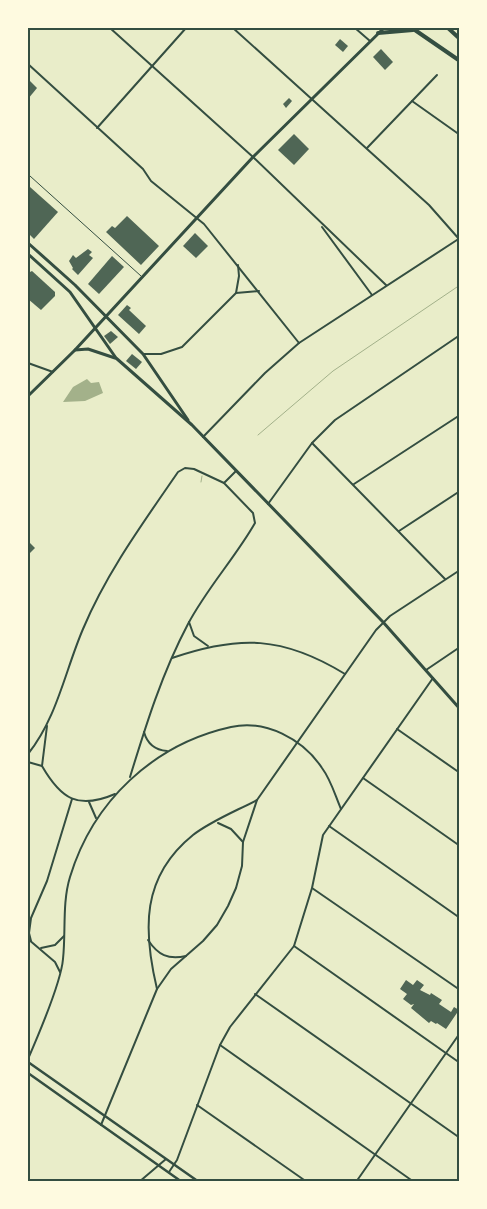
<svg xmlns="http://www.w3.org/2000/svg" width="487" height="1209" font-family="'Asap Condensed',sans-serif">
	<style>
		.water { fill: #a3b18a }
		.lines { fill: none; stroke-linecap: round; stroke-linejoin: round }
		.stream { stroke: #a3b18a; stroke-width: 1 }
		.building { fill: #4f6655 }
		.service { stroke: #344e41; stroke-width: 1 }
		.minor { stroke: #344e41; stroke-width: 2 }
		.tertiary { stroke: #344e41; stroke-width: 2.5 }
		.secondary { stroke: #344e41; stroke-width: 3 }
		.primary { stroke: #344e41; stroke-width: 3 }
		.motorway { stroke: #344e41; stroke-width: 4 }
		.neatline { fill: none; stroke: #344e41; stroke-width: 2 }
	</style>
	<rect width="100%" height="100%" fill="#e9edc9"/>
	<polygon class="water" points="87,379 91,383 99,382 103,393 85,401 63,402 73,387"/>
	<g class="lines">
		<g class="stream">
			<polyline points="258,435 333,371 460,285"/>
			<polyline points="201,482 202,476"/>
		</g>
	</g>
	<g class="building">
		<polygon points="340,39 348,46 343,52 335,45"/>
		<polygon points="381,49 393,62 385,70 373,57"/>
		<polygon points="28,79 37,88 28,99"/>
		<polygon points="289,98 292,101 286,108 283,104"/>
		<polygon points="294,134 309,149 294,165 278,150"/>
		<polygon points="30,187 58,212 34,239 28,233 28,191"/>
		<polygon points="127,216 159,246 141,265 106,232 112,226 115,228"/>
		<polygon points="195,233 208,246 196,258 183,246"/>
		<polygon points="88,249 92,252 89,255 93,258 78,275 72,269 73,268 69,261 73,255 76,258"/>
		<polygon points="112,256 124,267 99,294 88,284"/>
		<polygon points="32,271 55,292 55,296 41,310 28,299 28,273"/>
		<polygon points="127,305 131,308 129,310 146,326 139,334 118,315"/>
		<polygon points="111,331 118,337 110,344 104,336"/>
		<polygon points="132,354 142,362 136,369 126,361"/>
		<polygon points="28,541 35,548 28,555"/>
		<polygon points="406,980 413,985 417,980 424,985 420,990 430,995 431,993 442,1000 439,1004 451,1012 454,1007 459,1010 446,1029 437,1023 436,1024 431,1021 429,1023 411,1008 414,1004 411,1005 403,999 407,994 400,989"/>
	</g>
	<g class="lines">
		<polyline class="service" points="30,176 141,276"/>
		<g class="minor">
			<polyline points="110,28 253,157 386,285"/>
			<polyline points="233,28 429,205 459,239"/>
			<polyline points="355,28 370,41"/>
			<polyline points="28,64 143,169 151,181 204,224 299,343"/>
			<polyline points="412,101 460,135"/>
			<polyline points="97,128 186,28"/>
			<polyline points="367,148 437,75"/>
			<polyline points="322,227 372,295"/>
			<polyline points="236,293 239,276 238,265"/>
			<polyline points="143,354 161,354 182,347 236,293 259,291"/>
			<polyline points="28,363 53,372"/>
			<polyline points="203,437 265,373 299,343 460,238"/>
			<polyline points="312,443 445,579"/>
			<polyline points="354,484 460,415"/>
			<polyline points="268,504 312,443 335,420 460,335"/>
			<polyline points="399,531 460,491"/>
			<polyline points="189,622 194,636 208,646"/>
			<path d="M172 658C239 635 283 636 345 674"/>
			<polyline points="426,670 460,647"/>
			<path d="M47 726 42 766C61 799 78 810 115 794"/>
			<polyline points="397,729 460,773"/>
			<path d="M144 732C147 743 155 750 167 751"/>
			<path d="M28 754C57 718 65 671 83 629 107 572 143 523 178 472L185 468 194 469 224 483"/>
			<polyline points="28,762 42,766"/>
			<path d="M130 777C146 725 162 673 188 624 207 588 235 558 255 523L253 513 224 483 236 471"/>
			<polyline points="363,778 460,846"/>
			<polyline points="89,802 96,818"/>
			<polyline points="218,823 231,829 243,842"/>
			<polyline points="329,826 460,918"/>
			<polyline points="312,888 460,990"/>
			<polyline points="28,939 55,962 60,972"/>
			<path d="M148 940C158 955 168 960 186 956"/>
			<polyline points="31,941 29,933 31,918 47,881 72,799"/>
			<polyline points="294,946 460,1063"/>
			<polyline points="41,948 55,945 64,936"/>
			<path d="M157 989C143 930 141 877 193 835 211 821 236 811 257 800"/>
			<polyline points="255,994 460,1138"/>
			<polyline points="220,1045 414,1182"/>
			<path d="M28 1059C38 1036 61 983 63 959 66 932 62 903 70 877 93 801 154 744 231 727 265 719 303 739 322 768 331 780 335 795 341 809"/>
			<polyline points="197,1105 307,1182"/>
			<polyline points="101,1125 157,989 171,969 203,941 217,925 228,906 236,888 242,866 243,842 257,800 376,630 390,616 460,570"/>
			<polyline points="169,1172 177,1160 220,1045 230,1027 294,946 312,888 323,835 433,678"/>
			<polyline points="139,1182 166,1159"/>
			<polyline points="356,1182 460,1033"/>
		</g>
		<g class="tertiary">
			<polyline points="28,1062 199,1182"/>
			<polyline points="28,1073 182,1182"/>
		</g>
		<polyline class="secondary" points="28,396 75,350 253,157 384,28"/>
		<g class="primary">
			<polyline points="28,243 75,285 143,354 188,420"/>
			<polyline points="28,254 70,292 116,358 192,425 383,622 460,709"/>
			<polyline points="75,350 88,349 115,358"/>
		</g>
		<g class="motorway">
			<polyline points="412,28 460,61"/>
			<polyline points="448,28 460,39"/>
			<polyline points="378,33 413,30"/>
		</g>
	</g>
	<rect width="487" height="1209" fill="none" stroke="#fefae0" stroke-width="58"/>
	<rect x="29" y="29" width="429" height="1151" class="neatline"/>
</svg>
